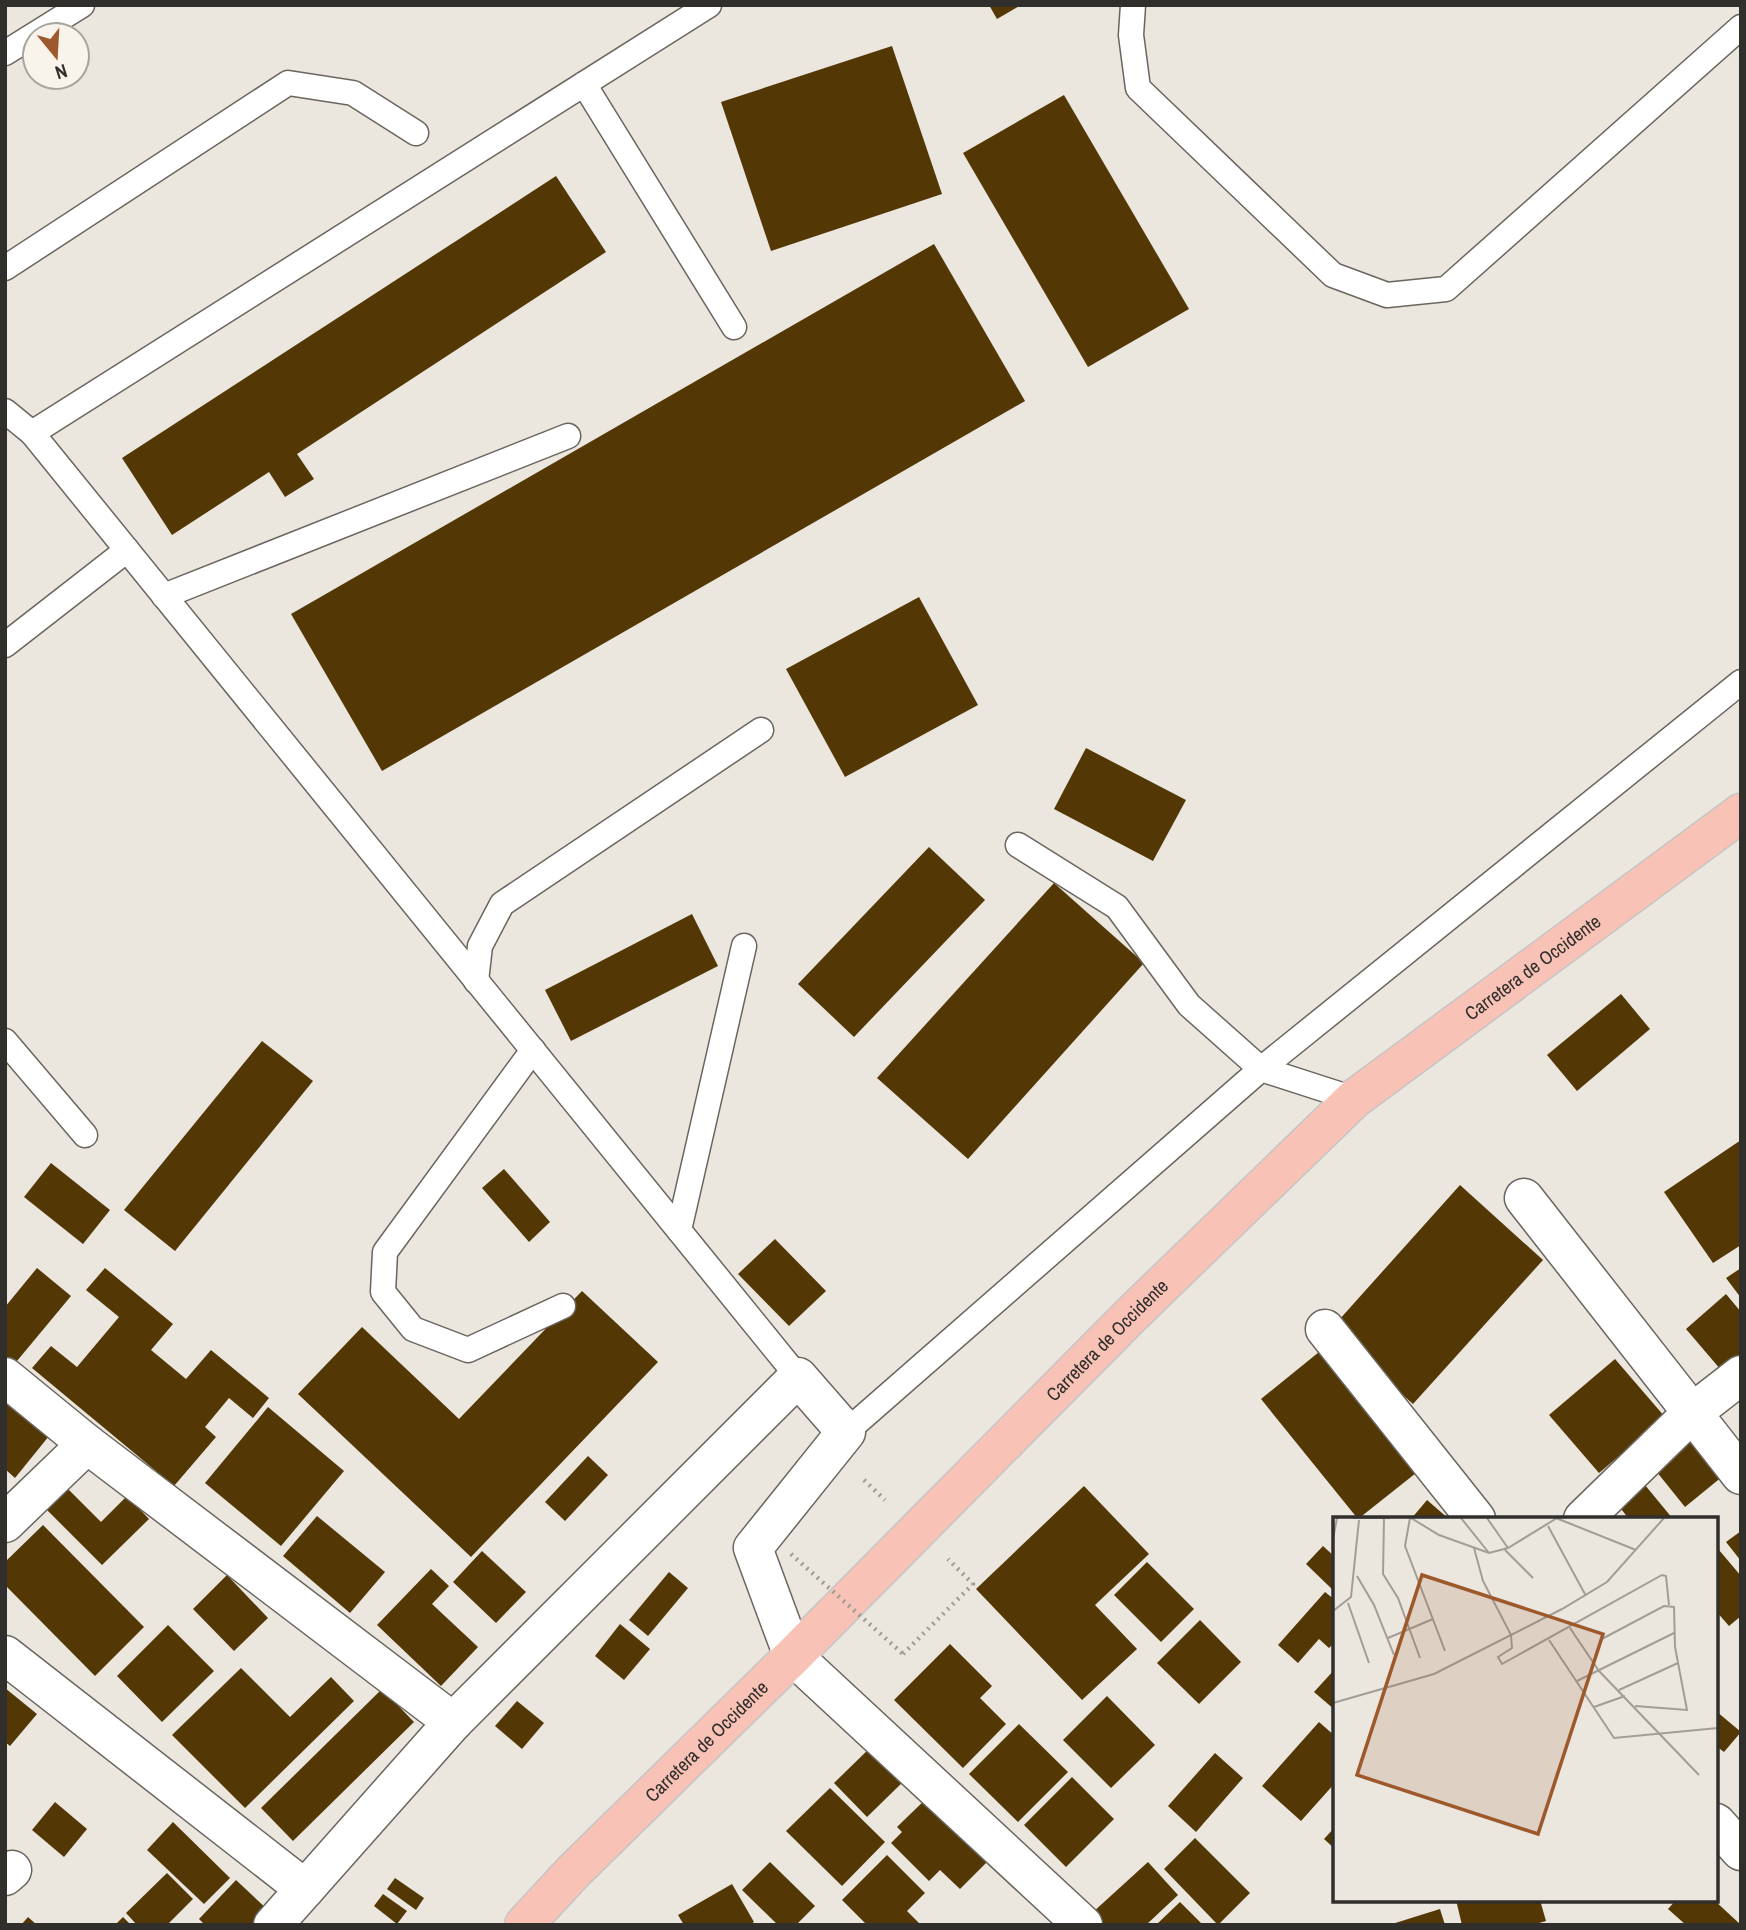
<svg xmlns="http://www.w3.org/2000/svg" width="1746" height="1930" font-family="'Archivo Narrow',sans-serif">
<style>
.building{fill:#533805}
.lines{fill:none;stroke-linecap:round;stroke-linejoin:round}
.lane-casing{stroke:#6a655e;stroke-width:27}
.street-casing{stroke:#6a655e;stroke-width:41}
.primary-casing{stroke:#c5c5c4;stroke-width:41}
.path{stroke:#9f9b95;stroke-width:4.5;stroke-dasharray:2 5;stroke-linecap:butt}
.lane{stroke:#fff;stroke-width:24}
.street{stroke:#fff;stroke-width:38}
.primary{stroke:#f8c3b6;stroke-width:38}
.path-bridge{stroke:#9f9b95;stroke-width:4.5;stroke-dasharray:2 5;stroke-linecap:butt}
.labels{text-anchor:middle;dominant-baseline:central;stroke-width:7;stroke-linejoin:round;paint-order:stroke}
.street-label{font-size:19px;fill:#312f2c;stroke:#f8f3eb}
.inset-road{fill:none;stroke:#a19d97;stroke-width:2}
.view{fill:#9d592c;fill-opacity:0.15;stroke:#9d592c;stroke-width:3.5}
.inset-edge{fill:none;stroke:#312f2c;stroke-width:3.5}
</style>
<rect width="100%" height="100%" fill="#ebe6de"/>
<!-- building -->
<g class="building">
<polygon points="989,5 1021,5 997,19"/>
<polygon points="892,46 942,194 771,251 721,102"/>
<polygon points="1064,95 1189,309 1088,367 963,153"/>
<polygon points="556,176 606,252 297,454 314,479 285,497 269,472 172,535 122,458"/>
<polygon points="934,244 1025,401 382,771 291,614"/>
<polygon points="919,597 978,705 845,777 786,669"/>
<polygon points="1086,748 1186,800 1153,861 1054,809"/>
<polygon points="929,847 985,900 854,1037 798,984"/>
<polygon points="1054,883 1144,963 968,1159 877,1078"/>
<polygon points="692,914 718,966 571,1041 545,990"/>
<polygon points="1621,994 1650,1029 1577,1091 1547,1055"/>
<polygon points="262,1041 313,1081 175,1251 124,1210"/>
<polygon points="1741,1140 1741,1245 1713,1263 1664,1192"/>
<polygon points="51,1163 110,1210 83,1244 24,1197"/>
<polygon points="504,1169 550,1222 529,1242 482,1188"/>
<polygon points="1460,1185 1543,1260 1413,1404 1330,1330"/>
<polygon points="775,1239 826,1291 789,1326 738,1274"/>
<polygon points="37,1268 71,1296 12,1367 5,1361 5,1307"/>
<polygon points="105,1268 173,1324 151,1350 186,1379 211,1350 269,1398 253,1418 229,1398 205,1427 216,1437 174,1486 32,1368 51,1346 77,1367 119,1317 86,1290"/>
<polygon points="1741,1268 1741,1298 1726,1278"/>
<polygon points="582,1291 658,1362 471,1557 298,1394 362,1327 459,1419"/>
<polygon points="1726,1294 1741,1312 1741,1354 1721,1370 1686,1329"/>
<polygon points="1319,1352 1416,1473 1358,1519 1261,1399"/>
<polygon points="1615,1359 1665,1417 1599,1473 1549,1415"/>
<polygon points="5,1401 49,1436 15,1478 5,1469"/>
<polygon points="268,1407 344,1471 281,1546 205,1483"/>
<polygon points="1690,1435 1723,1476 1685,1507 1652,1466"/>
<polygon points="588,1456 608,1475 565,1521 545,1502"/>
<polygon points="1640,1479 1673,1519 1629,1519 1614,1500"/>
<polygon points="1084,1486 1149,1554 1095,1605 1137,1649 1082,1700 976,1589"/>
<polygon points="68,1489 101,1522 127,1496 149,1519 102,1565 47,1510"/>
<polygon points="1427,1500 1449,1519 1411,1519"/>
<polygon points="317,1516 385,1572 350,1613 283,1556"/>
<polygon points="43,1525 144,1627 95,1676 5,1585 5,1562"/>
<polygon points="1741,1531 1741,1561 1726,1542"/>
<polygon points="1323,1546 1335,1557 1335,1592 1306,1564"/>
<polygon points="1719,1550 1741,1576 1741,1616 1729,1626 1716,1611 1716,1552"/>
<polygon points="482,1551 526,1592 496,1623 453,1582"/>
<polygon points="1147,1562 1194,1609 1161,1642 1114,1595"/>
<polygon points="431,1569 449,1586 432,1604 478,1647 441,1686 377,1625"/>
<polygon points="669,1572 688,1588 648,1636 629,1620"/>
<polygon points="227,1575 268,1618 234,1651 193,1609"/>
<polygon points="1325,1592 1335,1600 1335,1642 1329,1648 1319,1639 1298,1663 1278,1645"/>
<polygon points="1200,1620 1241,1662 1199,1704 1157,1663"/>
<polygon points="620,1624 650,1649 624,1680 595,1656"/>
<polygon points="168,1625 214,1671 162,1722 117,1676"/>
<polygon points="950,1644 992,1686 980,1698 1006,1724 963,1768 894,1700"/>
<polygon points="241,1668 290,1717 331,1677 354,1701 245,1808 172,1735"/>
<polygon points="1335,1669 1335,1710 1314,1692"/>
<polygon points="5,1688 37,1714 10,1746 5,1742"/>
<polygon points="382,1689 414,1722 293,1841 261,1808"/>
<polygon points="1107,1696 1155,1745 1111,1788 1063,1740"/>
<polygon points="517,1701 544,1723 522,1749 495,1726"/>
<polygon points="1716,1711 1741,1732 1724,1752 1716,1746"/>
<polygon points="1319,1722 1335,1736 1335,1783 1301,1821 1262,1786"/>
<polygon points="1019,1724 1068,1772 1018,1822 969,1774"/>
<polygon points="874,1744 907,1778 867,1817 834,1783"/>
<polygon points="1215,1753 1243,1778 1196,1832 1168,1806"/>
<polygon points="1072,1777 1114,1819 1066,1867 1024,1825"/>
<polygon points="830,1788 885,1842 842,1886 786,1831"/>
<polygon points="930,1795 992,1857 960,1889 940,1870 929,1881 891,1843 902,1832 897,1827"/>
<polygon points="55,1802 87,1829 64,1857 32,1830"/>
<polygon points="173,1822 230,1878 204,1904 147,1850"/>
<polygon points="1335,1827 1335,1849 1324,1839"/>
<polygon points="1195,1838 1250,1893 1218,1925 1164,1869"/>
<polygon points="887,1855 925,1893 907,1911 921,1925 867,1925 842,1900"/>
<polygon points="770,1862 815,1906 796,1925 778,1925 742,1890"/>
<polygon points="1148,1862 1178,1895 1146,1925 1103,1925 1092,1913"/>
<polygon points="167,1873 193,1899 167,1925 137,1925 126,1913"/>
<polygon points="395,1878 424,1898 416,1910 387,1889"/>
<polygon points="236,1880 269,1911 255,1925 205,1925 199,1919"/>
<polygon points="732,1884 754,1922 749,1925 684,1925 678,1915"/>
<polygon points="383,1894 407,1911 397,1924 374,1906"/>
<polygon points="1456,1900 1540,1900 1546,1921 1532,1925 1462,1925"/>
<polygon points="1676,1900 1714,1900 1741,1925 1686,1925 1668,1909"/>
<polygon points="1180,1902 1203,1925 1156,1925"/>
<polygon points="1440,1909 1445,1925 1392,1925 1392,1924"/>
<polygon points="28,1917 37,1925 21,1925"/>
<polygon points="123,1917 131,1925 115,1925"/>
</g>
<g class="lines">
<!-- lane casing -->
<g class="lane-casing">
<g id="lane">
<polyline points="1133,5 1131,35 1138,88 1333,275 1387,295 1446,289 1741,27"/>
<polyline points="5,53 82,5"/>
<polyline points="584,84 734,327"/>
<polyline points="5,268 288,83 353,93 416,133"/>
<polyline points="5,411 32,433 798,1377"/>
<polyline points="32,433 709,5"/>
<polyline points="164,596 568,436"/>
<polyline points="5,645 127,550"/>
<polyline points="1018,845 1117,907 1189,1005 1261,1069 1354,1099"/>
<polyline points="476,981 480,946 502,904 761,730"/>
<polyline points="5,1041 85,1135"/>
<polyline points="533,1050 385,1252 383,1292 413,1329 468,1350 563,1306"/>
<polyline points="679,1230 744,946"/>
<polyline points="846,1432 1261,1069 1741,682"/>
</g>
</g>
<!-- street casing -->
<g class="street-casing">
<g id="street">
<polyline points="1524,1198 1741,1475"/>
<polyline points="1325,1329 1476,1519"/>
<polyline points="5,1377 87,1444 453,1722"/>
<polyline points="1583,1519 1692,1413 1741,1375"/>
<polyline points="5,1523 87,1444"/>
<polyline points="5,1655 305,1889"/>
<polyline points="1716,1823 1741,1851"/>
<polyline points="5,1876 12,1870"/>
<polyline points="273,1925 453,1722 798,1377 846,1432 753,1548 793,1656 1083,1925"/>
</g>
</g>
<!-- primary casing -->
<g class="primary-casing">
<g id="primary">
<path id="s1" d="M524 1925 573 1872 793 1656 1130 1316 1354 1099 1741 813"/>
</g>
</g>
<!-- path -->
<g class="path">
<polyline points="864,1480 885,1500"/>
<polyline points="903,1654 973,1584 948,1559"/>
</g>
<!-- lane -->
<use href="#lane" class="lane"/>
<!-- street -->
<use href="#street" class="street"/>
<!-- primary -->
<use href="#primary" class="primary"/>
<!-- path-bridge -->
<polyline class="path-bridge" points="791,1554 903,1654"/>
</g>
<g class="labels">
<!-- street labels -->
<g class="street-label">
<text stroke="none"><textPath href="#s1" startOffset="1393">Carretera de Occidente</textPath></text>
<text stroke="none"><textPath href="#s1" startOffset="826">Carretera de Occidente</textPath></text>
<text stroke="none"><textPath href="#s1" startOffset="259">Carretera de Occidente</textPath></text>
</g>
</g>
<!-- overview -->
<g transform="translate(1333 1517)">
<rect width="385" height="385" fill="#ebe6de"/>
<path class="inset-road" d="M20 1H57M77 1 72 29 112 134M78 1 106 18 156 36 175 31 224 1M128 1 156 36M154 1 175 31M223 1 303 33M51 2 50 57 65 81 87 141M215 9 253 79M0 22 4 1M141 31 150 64 178 118 179 131 165 140 169 147 329 58 333 59 336 88M172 33 200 61M24 59 41 88 61 138M15 86 36 146M0 94 18 80 26 3M237 111 266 154 366 258M55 121 100 102M216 123 281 221 385 211M267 123 331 89 341 90 342 130 354 193 302 189M244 164 341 116M286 173 345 146M0 186 101 157 229 92 274 65 331 1M261 190 292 179"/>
<path class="view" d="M89 58 270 117 205 317 24 258Z"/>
<rect width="385" height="385" class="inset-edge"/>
</g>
<!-- border -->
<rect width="1746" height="1930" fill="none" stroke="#312f2c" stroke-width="14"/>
<!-- north arrow -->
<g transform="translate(56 56) rotate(162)"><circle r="33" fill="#f8f3eb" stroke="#a8a59f" stroke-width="2"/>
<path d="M0-5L12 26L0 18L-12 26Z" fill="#9d592c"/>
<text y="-10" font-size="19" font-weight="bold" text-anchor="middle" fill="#312f2c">N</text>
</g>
</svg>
